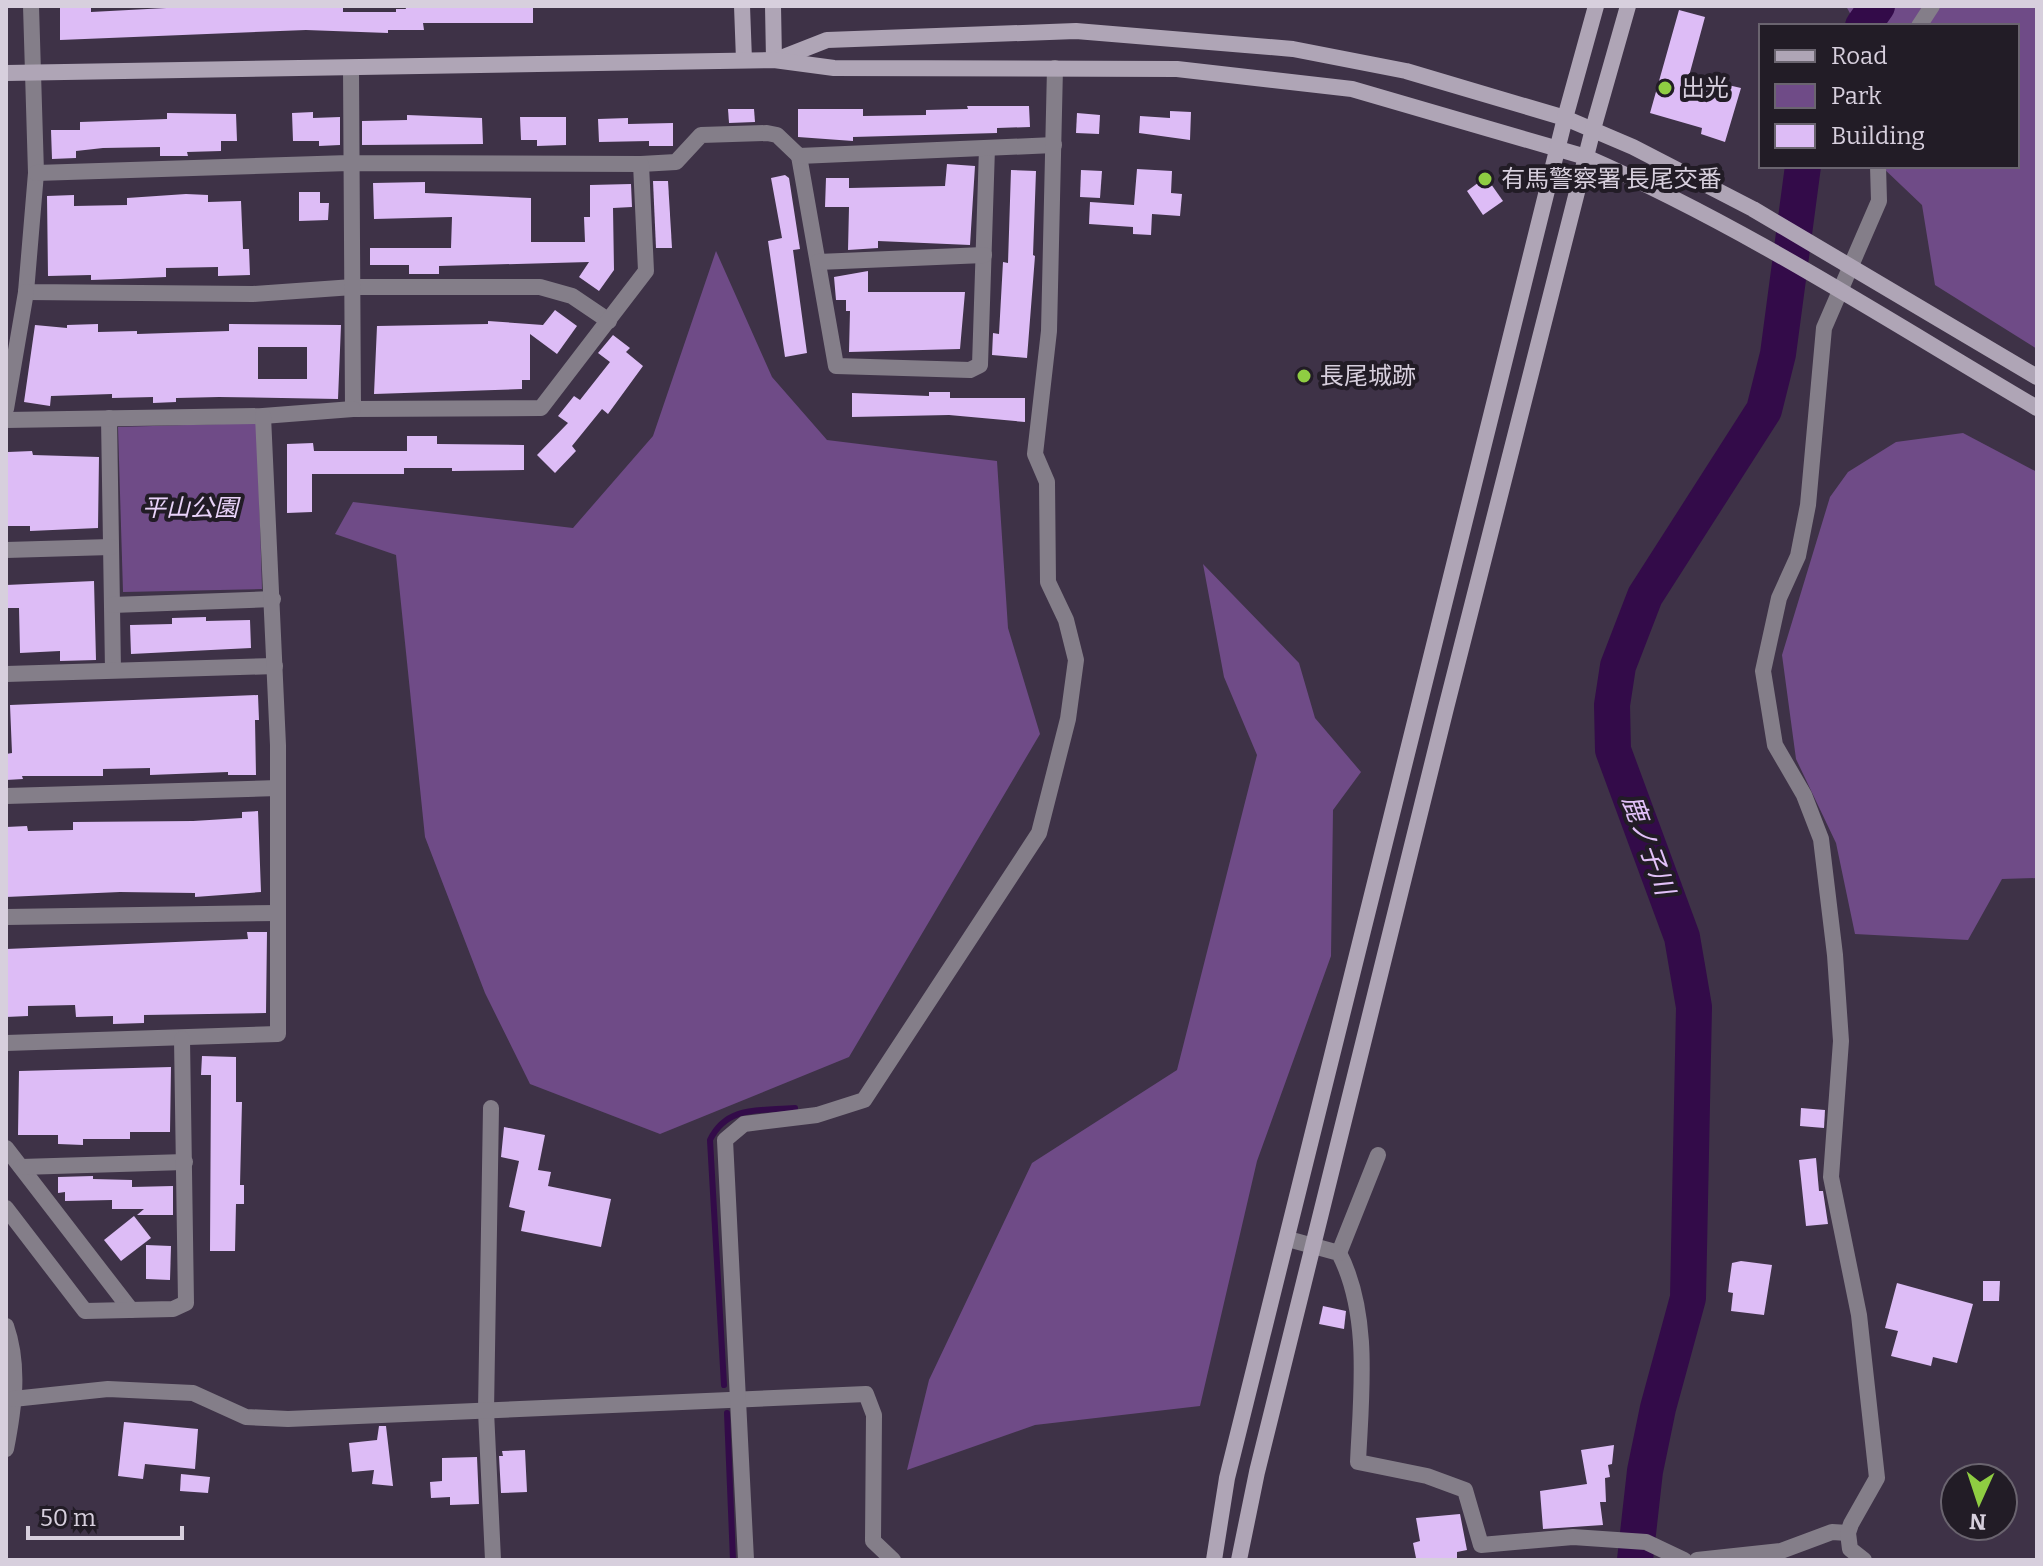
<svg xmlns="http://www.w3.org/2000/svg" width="2043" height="1566" font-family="Bitter,'Noto Sans JP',serif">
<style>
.green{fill:#6f4b87}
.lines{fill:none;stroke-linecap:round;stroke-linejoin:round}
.stream{stroke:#330b49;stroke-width:6}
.river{stroke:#330b49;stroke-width:36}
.building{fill:#ddbcf6;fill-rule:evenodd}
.street{stroke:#847e89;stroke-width:16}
.secondary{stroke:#afa5b6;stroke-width:16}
.poi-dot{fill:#8fcd42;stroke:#221c26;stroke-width:3}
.labels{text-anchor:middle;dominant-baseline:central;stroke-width:8;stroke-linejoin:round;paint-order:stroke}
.poi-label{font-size:24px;fill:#d7cfdd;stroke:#221c26;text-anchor:start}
.park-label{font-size:24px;font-style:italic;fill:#e9d3f9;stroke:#221c26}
.water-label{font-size:26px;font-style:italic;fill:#e2c1f9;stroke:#221c26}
</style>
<rect width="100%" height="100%" fill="#3e3247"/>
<!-- green -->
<g class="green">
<polygon points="1846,6 2037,6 2037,349 1935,285 1922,205 1881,166 2017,166 2017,26 1857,26"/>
<polygon points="716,251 772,377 827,440 997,461 1008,628 1040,734 849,1057 660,1134 530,1084 485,993 425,837 396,555 335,534 353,502 573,528 653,436"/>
<polygon points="257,423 262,589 123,592 118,427"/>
<polygon points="1963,433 2037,472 2037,878 2002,879 1968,940 1855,934 1836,843 1796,759 1782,655 1830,497 1848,472 1896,442"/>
<polygon points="1203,564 1299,663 1315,718 1361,772 1333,810 1331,956 1257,1161 1200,1406 1035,1425 907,1470 929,1380 1032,1163 1177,1070 1257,755 1224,677"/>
</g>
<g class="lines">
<!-- stream -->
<g class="stream">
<path d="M724 1385 710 1140C727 1105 760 1111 795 1108"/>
<polyline points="727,1413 733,1560"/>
</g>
<!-- river -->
<g class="river">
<polyline points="1863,26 1877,6"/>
<polyline points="1635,1560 1645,1471 1658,1408 1688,1298 1694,1007 1682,937 1613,750 1612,705 1618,666 1645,596 1764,410 1778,354 1803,166"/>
</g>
</g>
<!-- building -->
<g class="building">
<polygon points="60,6 91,6 91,12 204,6 343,6 343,12 396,12 396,9 406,9 405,6 533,6 533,23 423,23 424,30 388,30 388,33 306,30 60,40"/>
<polygon points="1679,10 1705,17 1689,76 1741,88 1725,142 1701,134 1702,128 1650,113"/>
<polygon points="967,106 1029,106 1030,127 997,128 997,133 853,137 853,141 798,137 798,109 863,109 863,116 926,115 926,110 968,109"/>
<polygon points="728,109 754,109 755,122 729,123"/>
<polygon points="1170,111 1191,112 1190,140 1139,133 1140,116 1170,118"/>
<polygon points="313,112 313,118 340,117 340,145 319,146 319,141 293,141 292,113"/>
<polygon points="167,113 236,114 237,141 221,141 221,151 187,152 188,156 160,156 160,147 103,148 76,151 76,158 52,159 51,130 80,130 80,122 167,119"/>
<polygon points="1077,113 1100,115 1099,134 1076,133"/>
<polygon points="407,115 482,118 483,144 362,145 362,121 407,120"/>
<polygon points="520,117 566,117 566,145 537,146 537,140 521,140"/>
<polygon points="628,118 628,124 673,123 673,146 649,146 649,141 599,142 598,119"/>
<polygon points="947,164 975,166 970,245 878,241 878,248 848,250 849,207 825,207 826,178 849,178 849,188 945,186"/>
<polygon points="1137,169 1172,171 1171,193 1182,194 1180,216 1152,214 1151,235 1133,234 1133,227 1089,224 1090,202 1134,205"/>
<polygon points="1011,170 1036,171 1033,255 1035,256 1027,358 992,355 993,333 999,334 1003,262 1008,263"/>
<polygon points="1081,170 1102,171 1100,198 1080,197"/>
<polygon points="785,175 789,178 800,249 793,250 807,353 785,357 768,241 782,238 771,178"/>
<polygon points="1486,177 1503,201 1483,215 1467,191"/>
<polygon points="653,181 668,181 672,248 656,248"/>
<polygon points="425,182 425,193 531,198 531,242 585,242 584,217 590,217 590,185 631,184 632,207 613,208 614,270 599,291 579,277 589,262 439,266 439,274 409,274 409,265 370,265 370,248 451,248 452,217 374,219 373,183"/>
<polygon points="299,192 320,192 320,203 329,203 328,220 299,221"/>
<polygon points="186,194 208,195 208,202 241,201 243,249 249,249 250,275 218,276 218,267 166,268 166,277 120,279 91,280 91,275 48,276 47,196 74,195 74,206 127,205 127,198"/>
<polygon points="868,271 868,292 965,292 960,349 849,352 850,311 846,311 846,300 836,300 834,277"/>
<polygon points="555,310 577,326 557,354 530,334 530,380 522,380 522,389 374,394 377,326 488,324 488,321 543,325"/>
<path d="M98 324V332L137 331V334L229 331V324L341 325 338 399 219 397 176 398V402L153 403V397L112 398V394L51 396 50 406 24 402 35 325 67 328V325ZM258 347H307V379H258Z"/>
<polygon points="613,335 630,348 626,352 643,366 608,414 602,409 572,446 576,451 555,473 537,455 568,423 558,416 574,396 580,400 610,362 598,353"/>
<polygon points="929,392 950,392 950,398 1025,398 1025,422 949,415 852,417 852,393 929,396"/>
<polygon points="407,436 437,436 437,444 524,445 524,470 452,471 452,468 404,468 404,474 312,474 312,512 287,513 287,444 313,443 314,451 407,451"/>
<polygon points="32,451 33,455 99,457 98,528 30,531 30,526 6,526 8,452"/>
<polygon points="94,581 96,660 60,661 60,651 20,653 19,608 6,608 6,585"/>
<polygon points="206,617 206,621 250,620 251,648 131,654 130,625 172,624 172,618"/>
<polygon points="258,695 259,720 255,720 256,775 228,775 228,772 150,775 150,768 103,769 103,776 22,776 23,779 6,780 6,754 12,753 10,705"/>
<polygon points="258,811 261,892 195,897 195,893 120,892 6,897 6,827 27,826 28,831 73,830 73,822 193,821 242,818 242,812"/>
<polygon points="247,932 267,932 266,1013 144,1015 144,1023 113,1024 113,1016 76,1017 75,1005 28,1006 28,1016 6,1017 6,949 248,939"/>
<polygon points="202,1056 236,1057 236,1102 242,1102 240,1185 244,1185 244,1204 236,1204 235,1251 210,1251 211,1075 201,1075"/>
<polygon points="171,1067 170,1132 130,1132 130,1139 83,1139 83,1145 58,1144 58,1135 18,1135 19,1071"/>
<polygon points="1801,1108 1825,1110 1824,1128 1800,1126"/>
<polygon points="504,1127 545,1135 538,1170 551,1172 548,1186 611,1199 601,1247 521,1231 525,1211 509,1207 519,1161 501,1157"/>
<polygon points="1816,1158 1819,1191 1823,1191 1828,1224 1806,1226 1799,1160"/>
<polygon points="93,1176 93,1179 132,1180 132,1187 173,1186 173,1215 137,1215 144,1209 112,1209 112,1200 65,1201 65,1192 58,1193 58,1177"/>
<polygon points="134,1216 151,1238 121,1261 104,1240"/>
<polygon points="146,1245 171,1246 170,1280 146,1279"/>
<polygon points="1741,1261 1772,1265 1764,1315 1731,1311 1733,1293 1728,1292 1732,1263"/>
<polygon points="1983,1281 2000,1281 1999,1301 1983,1301"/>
<polygon points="1897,1283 1973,1304 1957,1363 1933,1357 1931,1366 1891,1356 1898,1331 1885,1328"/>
<polygon points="1323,1306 1346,1311 1344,1329 1319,1324"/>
<polygon points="124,1422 198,1429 195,1469 145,1464 143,1479 118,1476"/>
<polygon points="379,1426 386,1426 393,1486 372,1484 374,1470 352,1472 349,1443 377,1440"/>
<polygon points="1614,1445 1612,1464 1608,1465 1610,1477 1605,1478 1606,1502 1600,1502 1603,1525 1543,1529 1540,1491 1587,1484 1581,1450"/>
<polygon points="525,1450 527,1492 501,1493 499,1456 503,1456 502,1451"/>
<polygon points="477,1457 479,1504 450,1505 450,1497 431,1498 430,1482 442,1481 442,1458"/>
<polygon points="181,1474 210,1477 208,1493 180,1491"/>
<polygon points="1460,1514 1467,1550 1457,1552 1457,1560 1416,1558 1413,1543 1420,1541 1416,1518"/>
</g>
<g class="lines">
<!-- street -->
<g class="street">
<polyline points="31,6 36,173 26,292 253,294 353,287 540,287 572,296 609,321"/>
<polyline points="1919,26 1932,6"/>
<polyline points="799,156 836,366 970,370 980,365 987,148"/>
<polyline points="641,164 676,162 701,135 767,133 777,135 799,156 1054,145"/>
<polyline points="36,173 349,163 641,164 646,271 541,408 353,409 351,68"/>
<polyline points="818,262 984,255"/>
<polyline points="6,409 26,292"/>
<polyline points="109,418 113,670"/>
<polyline points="6,420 263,416 353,409"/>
<polyline points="6,550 111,547"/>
<polyline points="112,605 273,599"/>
<polyline points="6,674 275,666"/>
<polyline points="6,796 278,788"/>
<polyline points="6,917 278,913"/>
<polyline points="6,1043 278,1034 278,745 263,416"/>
<polyline points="491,1108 486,1411 493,1560"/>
<polyline points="6,1148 131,1310"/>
<polyline points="21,1167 185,1162"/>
<polyline points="6,1208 85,1311 173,1309 186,1303 182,1039"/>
<path d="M1288 1239 1339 1253C1371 1315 1361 1395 1358 1462L1427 1476 1465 1490 1481 1545 1573 1537 1646 1542 1684 1560"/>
<polyline points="1339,1253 1378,1155"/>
<path d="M6 1326C20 1366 14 1408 6 1449"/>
<polyline points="13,1399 108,1389 193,1393 246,1417 288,1419 866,1394 874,1415 873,1541 893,1560"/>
<polyline points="746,1560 725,1140 744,1124 817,1115 864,1100 1039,833 1068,719 1076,660 1066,620 1048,582 1047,482 1035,454 1049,331 1055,68"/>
<polyline points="1697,1560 1781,1551 1832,1532 1848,1533"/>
<polyline points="1864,1560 1850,1549 1848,1533 1851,1524 1877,1478 1859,1315 1831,1177 1841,1041 1835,955 1821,839 1804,795 1775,745 1763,671 1779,598 1798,556 1808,505 1824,328 1879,201 1878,166"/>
</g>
<!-- secondary -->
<g class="secondary">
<polyline points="742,6 744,60"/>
<polyline points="773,6 774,60"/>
<polyline points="776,60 827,40 1076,31 1293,49 1406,71 1565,118 1633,147 1753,209 2037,377"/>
<path d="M6 73 774 60 834 68 1177 69 1352 89 1586 157C1744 226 1889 321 2037 408"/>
<polyline points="1214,1560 1227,1478 1565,118 1596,6"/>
<polyline points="1239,1560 1257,1472 1446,708 1593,129 1628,6"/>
</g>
</g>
<!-- markers -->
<g class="poi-dot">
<circle cx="1665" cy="88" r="8"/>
<circle cx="1485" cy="179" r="8"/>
<circle cx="1304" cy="376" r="8"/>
</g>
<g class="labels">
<!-- poi labels -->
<g class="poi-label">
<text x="1681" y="88">出光</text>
<text x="1501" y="179">有馬警察署 長尾交番</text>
<text x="1320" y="376">長尾城跡</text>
</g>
<!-- park labels -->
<g class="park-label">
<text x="190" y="508">平山公園</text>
</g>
<!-- water labels -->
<g class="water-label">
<text transform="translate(1648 845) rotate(70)">鹿ノ子川</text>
</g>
</g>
<!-- border -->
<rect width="2043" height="1566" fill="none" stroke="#d7cfdd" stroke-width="16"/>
<!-- legend -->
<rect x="1759" y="24" width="260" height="144" fill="#221c26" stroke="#6a646f" stroke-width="2"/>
<rect x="1775" y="50" width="40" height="12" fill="#afa5b6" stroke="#6a646f" stroke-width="2"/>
<text x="1831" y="64" font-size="24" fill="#d7cfdd">Road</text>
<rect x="1775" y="84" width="40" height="24" fill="#6f4b87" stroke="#6a646f" stroke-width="2"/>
<text x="1831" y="104" font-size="24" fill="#d7cfdd">Park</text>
<rect x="1775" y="124" width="40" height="24" fill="#ddbcf6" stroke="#6a646f" stroke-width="2"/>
<text x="1831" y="144" font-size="24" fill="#d7cfdd">Building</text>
<!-- north arrow -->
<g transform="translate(1979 1502) rotate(183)"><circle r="38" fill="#221c26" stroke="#6a646f" stroke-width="2"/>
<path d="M0-6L14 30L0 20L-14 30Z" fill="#8fcd42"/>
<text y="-12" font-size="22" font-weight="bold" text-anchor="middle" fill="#d7cfdd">N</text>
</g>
<!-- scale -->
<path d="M28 1526v12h154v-12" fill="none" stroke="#d7cfdd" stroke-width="4"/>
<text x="40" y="1526" font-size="24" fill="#d7cfdd" stroke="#221c26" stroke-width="6" paint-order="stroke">50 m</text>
</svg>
